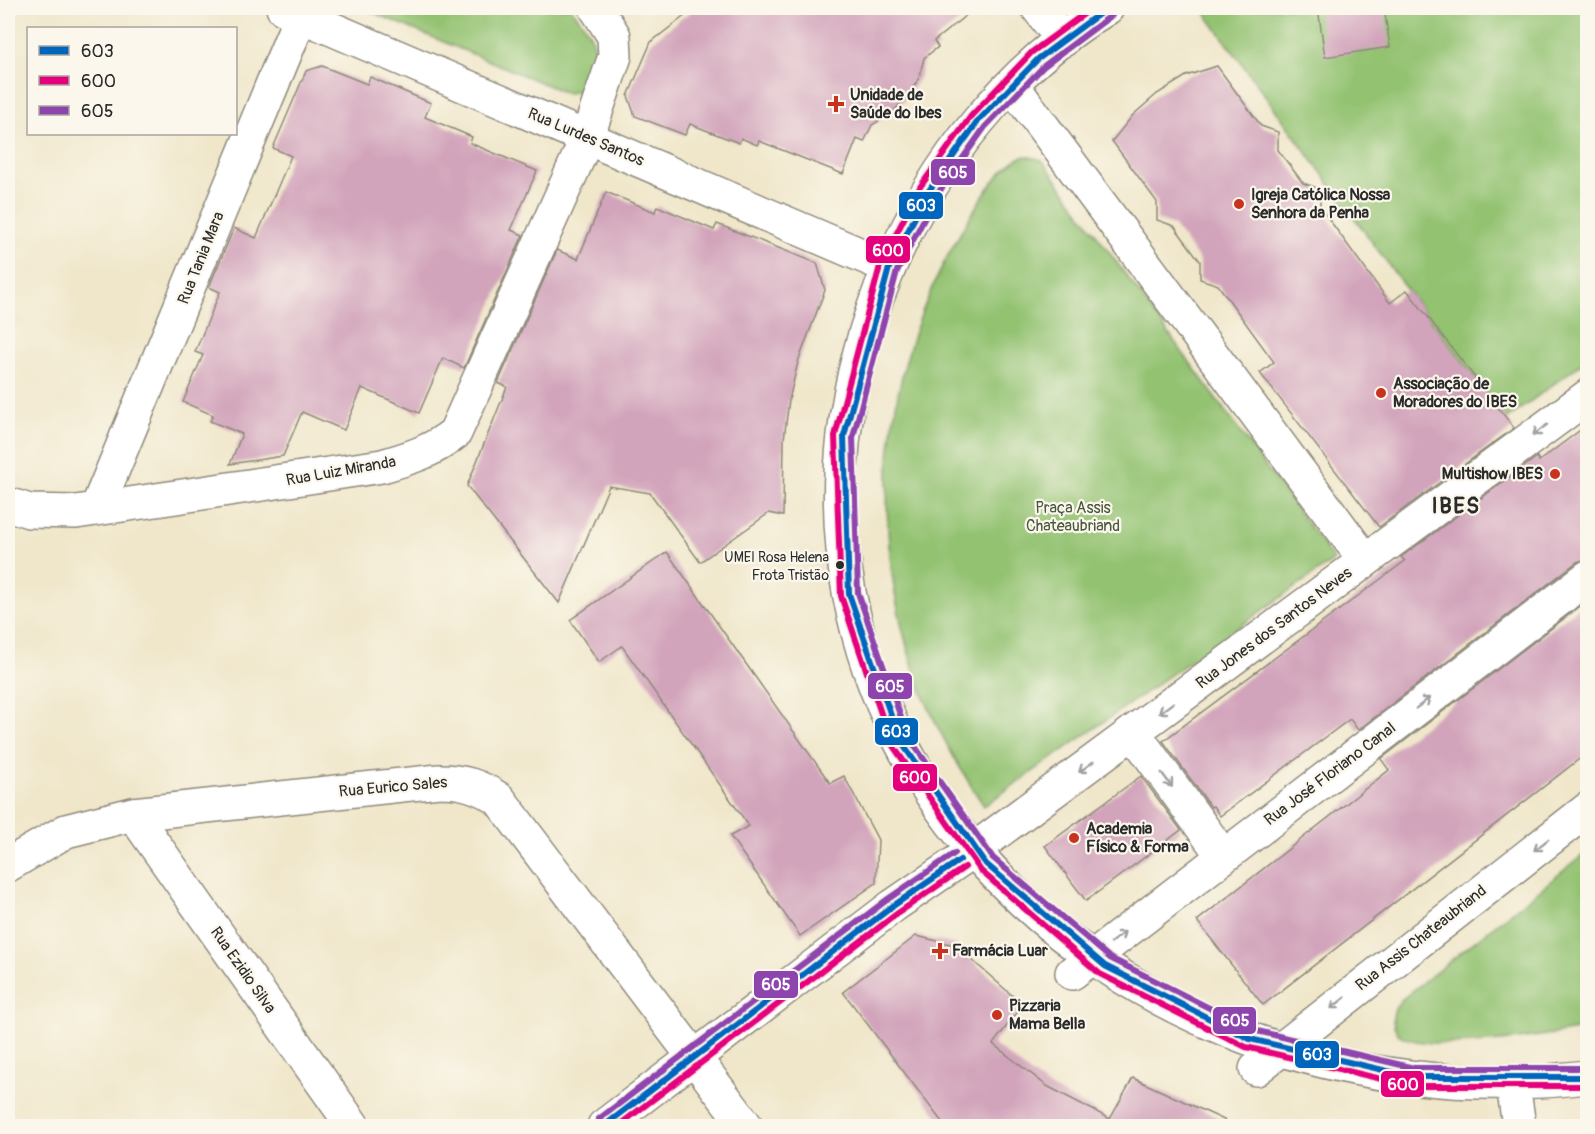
<svg xmlns="http://www.w3.org/2000/svg" width="1595" height="1134" font-family="Pangolin,sans-serif">
<style>
.green{fill:#93c271;stroke:#5f764e;stroke-width:1.5}
.building{fill:#d2a4bb}
.lines{fill:none;stroke-linecap:round;stroke-linejoin:round}
.minor-casing{stroke:#8e897b;stroke-width:36}
.minor{stroke:#fff;stroke-width:33}
.bus-1-casing{stroke:#fbf7ec;stroke-width:10}
.bus-2-casing{stroke:#fbf7ec;stroke-width:10}
.bus-3-casing{stroke:#fbf7ec;stroke-width:10}
.bus-1{stroke:#0065bd;stroke-width:6}
.bus-2{stroke:#e5007d;stroke-width:6}
.bus-3{stroke:#8e44ad;stroke-width:6}
.oneway{stroke:#a0a0a0}
.poi-dot{fill:#c8321e;stroke:#fbf7ec;stroke-width:2}
.bus-dot{fill:#2b2b2b;stroke:#fbf7ec;stroke-width:2}
.labels{text-anchor:middle;dominant-baseline:central;stroke-width:4.5;stroke-linejoin:round;paint-order:stroke}
.bus-label{font-size:14px;fill:#2b2b2b;stroke:#fbf7ec;text-anchor:end}
.poi-label{font-size:16px;font-weight:bold;fill:#2b2b2b;stroke:#fbf7ec;text-anchor:start}
.street-label{font-size:16px;fill:#2b2b2b;stroke:#fbf7ec}
.park-label{font-size:16px;fill:#4a5840;stroke:#fbf7ec}
.district-label{font-size:22px;font-weight:bold;letter-spacing:1.5px;fill:#2b2b2b;stroke:#fbf7ec}
.line-badge{stroke:#fbf7ec;stroke-width:2}
.badge-label{font-size:16px;text-anchor:middle;font-weight:bold;fill:#fff}
</style>
<rect width="100%" height="100%" fill="#fbf7ec"/>
<filter id="ink" filterUnits="userSpaceOnUse"><feTurbulence type="fractalNoise" baseFrequency=".0167" numOctaves="2"/><feDisplacementMap in="SourceGraphic" scale="12" xChannelSelector="R" yChannelSelector="G"/><feConvolveMatrix kernelMatrix="1 2 1 2 8 2 1 2 1" color-interpolation-filters="sRGB"/></filter>
<filter id="wash" filterUnits="userSpaceOnUse"><feTurbulence type="fractalNoise" baseFrequency=".008" numOctaves="4" result="noise"/><feDisplacementMap in="SourceGraphic" scale="24" xChannelSelector="R" yChannelSelector="G"/><feGaussianBlur stdDeviation="1.35" result="paint"/><feColorMatrix in="noise" values="0 0 0 0 0 0 0 0 0 0 0 0 0 0 0 0 0 1.4 0 .05"/><feComposite in="paint" operator="in"/></filter>
<g filter="url(#wash)">
<rect width="100%" height="100%" fill="#f0e7cb"/>
<!-- green -->
<g class="green">
<path d="M362 8H571C579 19 590 30 594 44 601 65 590 93 566 93Z"/>
<polygon points="1205,8 1587,8 1587,359 1507,419 1407,290 1202,9"/>
<path d="M1025 156 1042 160 1334 560 984 806C957 765 931 721 915 673 867 527 881 367 960 234 973 212 1000 162 1025 156Z"/>
<path d="M1587 852V1028C1550 1035 1428 1056 1398 1034 1390 1021 1392 1011 1401 1000Z"/>
</g>
<g id="blocks">
<!-- building -->
<g class="building">
<polygon points="695,8 975,8 934,41 938,47 924,58 919,78 908,96 892,113 872,125 864,142 857,139 843,174 759,141 757,145 741,138 739,143 690,124 685,135 635,116 628,96 651,42"/>
<polygon points="1318,8 1384,8 1390,47 1325,57"/>
<polygon points="322,66 367,84 370,77 431,103 425,117 472,137 470,143 537,171 511,230 523,235 464,368 443,358 419,413 362,388 344,430 302,412 283,456 230,464 242,434 210,421 213,415 183,402 203,355 195,352 220,292 209,287 234,228 256,238 291,156 273,148 306,71"/>
<polygon points="1217,66 1261,126 1278,132 1278,150 1303,183 1320,189 1320,207 1390,303 1407,290 1514,428 1379,527 1260,373 1274,362 1218,285 1200,279 1200,261 1174,226 1157,220 1157,202 1112,141 1133,115 1157,94 1186,76"/>
<polygon points="606,192 655,212 657,206 714,230 717,224 817,263 825,290 798,362 789,400 784,439 783,516 769,513 700,562 650,493 609,486 559,603 467,486 507,387 498,383 557,250 578,259"/>
<polygon points="1587,425 1587,559 1577,562 1358,730 1350,719 1220,816 1213,806 1211,807 1163,741 1405,561 1401,557 1537,457 1539,461"/>
<polygon points="667,552 830,783 844,776 878,840 876,883 800,936 730,836 749,826 622,646 599,662 570,620"/>
<polygon points="1587,601 1587,753 1263,1005 1197,921 1389,770 1381,759"/>
<polygon points="1141,776 1181,830 1086,901 1045,846"/>
<polygon points="916,936 955,945 1023,1005 993,1044 1047,1086 1110,1119 1133,1078 1237,1126 945,1126 843,992"/>
</g>
</g>
</g>
<g filter="url(#ink)">
<use href="#blocks" fill-opacity="0" stroke="#8e897b" stroke-width="1.5"/>
<g class="lines">
<!-- minor casing -->
<g class="minor-casing">
<g id="minor">
<polyline points="283,8 889,267"/>
<polyline points="1038,8 1063,40"/>
<path d="M1107 8C1010 67 933 164 889 268 696 723 1109 1134 1588 1077"/>
<polyline points="1012,85 1365,560"/>
<path d="M8 504 29 511 76 512 382 466C410 458 433 451 455 433L587 138 615 56 614 36 596 8"/>
<polyline points="97,508 304,8"/>
<polyline points="1133,732 1223,856"/>
<polyline points="133,814 353,1126"/>
<path d="M8 865 66 831 133 814 439 781C464 781 479 786 499 799L746 1126"/>
<polyline points="1072,973 1588,577"/>
<polyline points="1256,1069 1588,809"/>
<polyline points="1514,1091 1519,1126"/>
<polyline points="604,1126 893,906 960,860 1588,396"/>
</g>
</g>
<!-- minor -->
<use href="#minor" class="minor"/>
<!-- bus-1 casing -->
<g class="bus-1-casing">
<g id="bus-1">
<polyline points="1107,8 1038,59 978,121 928,192 889,268 844,436 849,594 899,739 986,864 1105,966 1250,1039 1413,1077 1588,1077"/>
<polyline points="604,1126 893,906 960,860"/>
</g>
</g>
<!-- bus-2 casing -->
<g class="bus-2-casing">
<g id="bus-2">
<polyline points="1092,8 1032,52 971,116 920,187 880,266 835,436 841,596 891,743 981,871 1100,974 1246,1047 1411,1086 1588,1086"/>
<polyline points="618,1126 898,913 965,867"/>
</g>
</g>
<!-- bus-3 casing -->
<g class="bus-3-casing">
<g id="bus-3">
<polyline points="1112,15 1044,66 985,127 936,196 897,271 853,437 858,593 907,735 993,858 1110,958 1253,1030 1414,1068 1588,1068"/>
<polyline points="599,1119 888,899 955,853"/>
</g>
</g>
<!-- bus-1 -->
<use href="#bus-1" class="bus-1"/>
<!-- bus-2 -->
<use href="#bus-2" class="bus-2"/>
<!-- bus-3 -->
<use href="#bus-3" class="bus-3"/>
</g>
<!-- one-way arrows -->
<defs><path id="oneway-shaft" d="M-6 0H5M1.5-3L5.5 0L1.5 3" fill="none" stroke-width="1.6" stroke-linecap="round" stroke-linejoin="round" transform="scale(1.5)"/></defs>
<g class="oneway">
<use href="#oneway-shaft" transform="translate(1540 430) rotate(143)"/>
<use href="#oneway-shaft" transform="translate(1423 703) rotate(-37)"/>
<use href="#oneway-shaft" transform="translate(1166 708) rotate(143)"/>
<use href="#oneway-shaft" transform="translate(1086 767) rotate(144)"/>
<use href="#oneway-shaft" transform="translate(1167 780) rotate(54)"/>
<use href="#oneway-shaft" transform="translate(1541 845) rotate(142)"/>
<use href="#oneway-shaft" transform="translate(1118 937) rotate(-38)"/>
<use href="#oneway-shaft" transform="translate(1338 1003) rotate(142)"/>
</g>
</g>
<!-- markers -->
<g class="poi-dot">
<path d="M833 95h6v6h6v6h-6v6h-6v-6h-6v-6h6z"/>
<circle cx="1239" cy="204" r="6"/>
<circle cx="1381" cy="393" r="6"/>
<circle cx="1555" cy="474" r="6"/>
<circle cx="1074" cy="838" r="6"/>
<path d="M937 942h6v6h6v6h-6v6h-6v-6h-6v-6h6z"/>
<circle cx="997" cy="1015" r="6"/>
</g>
<circle class="bus-dot" cx="840" cy="565" r="5"/>
<g class="labels">
<!-- bus labels -->
<g class="bus-label">
<text x="829" y="557">UMEI Rosa Helena<tspan x="829" dy="18">Frota Tristão</tspan></text>
</g>
<!-- poi labels -->
<g class="poi-label">
<text x="850" y="95">Unidade de<tspan x="850" dy="18">Saúde do Ibes</tspan></text>
<text x="1251" y="195">Igreja Católica Nossa<tspan x="1251" dy="18">Senhora da Penha</tspan></text>
<text x="1393" y="384">Associação de<tspan x="1393" dy="18">Moradores do IBES</tspan></text>
<text x="1543" y="474" text-anchor="end">Multishow IBES</text>
<text x="1086" y="829">Academia<tspan x="1086" dy="18">Físico &amp; Forma</tspan></text>
<text x="952" y="951">Farmácia Luar</text>
<text x="1009" y="1006">Pizzaria<tspan x="1009" dy="18">Mama Bella</tspan></text>
</g>
<!-- street labels -->
<g class="street-label">
<text transform="translate(586 137) rotate(23)">Rua Lurdes Santos</text>
<text transform="translate(201 258) rotate(-68)">Rua Tania Mara</text>
<text transform="translate(341 471) rotate(-10)">Rua Luiz Miranda</text>
<text transform="translate(1274 628) rotate(-37)">Rua Jones dos Santos Neves</text>
<text transform="translate(1330 774) rotate(-37)">Rua José Floriano Canal</text>
<text transform="translate(393 787) rotate(-5)">Rua Eurico Sales</text>
<text transform="translate(1421 938) rotate(-38)">Rua Assis Chateaubriand</text>
<text transform="translate(243 970) rotate(55)">Rua Ezidio Silva</text>
</g>
<!-- park labels -->
<g class="park-label">
<text x="1073" y="508">Praça Assis<tspan x="1073" dy="18">Chateaubriand</tspan></text>
</g>
<!-- district labels -->
<g class="district-label">
<text x="1456" y="506">IBES</text>
</g>
</g>
<g class="line-badge">
<rect x="930" y="158" width="46" height="28" rx="6" fill="#8e44ad"/>
<rect x="898" y="191" width="46" height="29" rx="6" fill="#0065bd"/>
<rect x="865" y="235" width="46" height="29" rx="6" fill="#e5007d"/>
<rect x="867" y="672" width="46" height="28" rx="6" fill="#8e44ad"/>
<rect x="874" y="717" width="45" height="29" rx="6" fill="#0065bd"/>
<rect x="892" y="763" width="46" height="29" rx="6" fill="#e5007d"/>
<rect x="753" y="970" width="46" height="29" rx="6" fill="#8e44ad"/>
<rect x="1212" y="1006" width="45" height="29" rx="6" fill="#8e44ad"/>
<rect x="1294" y="1040" width="46" height="29" rx="6" fill="#0065bd"/>
<rect x="1380" y="1070" width="45" height="28" rx="6" fill="#e5007d"/>
</g>
<g class="badge-label">
<text x="953" y="178">605</text>
<text x="921" y="211">603</text>
<text x="888" y="256">600</text>
<text x="890" y="692">605</text>
<text x="896" y="737">603</text>
<text x="915" y="783">600</text>
<text x="776" y="990">605</text>
<text x="1235" y="1026">605</text>
<text x="1317" y="1060">603</text>
<text x="1403" y="1090">600</text>
</g>
<!-- margin -->
<rect width="1595" height="1134" fill="none" stroke="#fbf7ec" stroke-width="30"/>
<!-- legend -->
<rect x="27" y="27" width="210" height="108" fill="#fbf7ec" stroke="#a8a59f" stroke-width="1.5"/>
<rect x="39" y="46" width="30" height="9" fill="#0065bd" stroke="#a8a59f" stroke-width="1.5"/>
<text x="81" y="57" font-size="18" fill="#2b2b2b">603</text>
<rect x="39" y="76" width="30" height="9" fill="#e5007d" stroke="#a8a59f" stroke-width="1.5"/>
<text x="81" y="87" font-size="18" fill="#2b2b2b">600</text>
<rect x="39" y="106" width="30" height="9" fill="#8e44ad" stroke="#a8a59f" stroke-width="1.5"/>
<text x="81" y="117" font-size="18" fill="#2b2b2b">605</text>
</svg>
